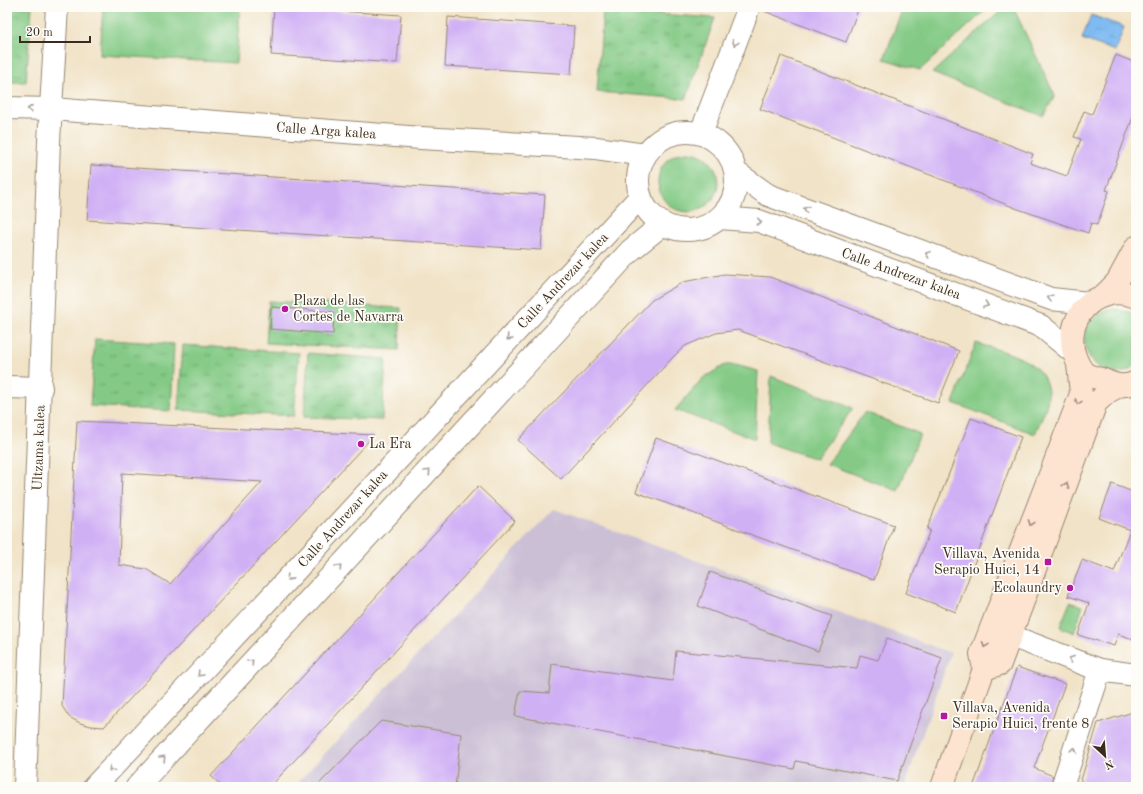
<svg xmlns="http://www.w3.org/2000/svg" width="1143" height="794" font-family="'Old Standard TT',serif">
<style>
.industrial{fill:#cbbfd5}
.green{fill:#84ca86;stroke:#607a52}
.park{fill:url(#park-tufts);stroke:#607a52}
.water{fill:url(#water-ripples);stroke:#5d7288}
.building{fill:#d0b0f5;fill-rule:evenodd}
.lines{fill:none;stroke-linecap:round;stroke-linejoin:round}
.minor-casing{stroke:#968672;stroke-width:24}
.tertiary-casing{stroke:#968672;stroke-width:24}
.secondary-casing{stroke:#968672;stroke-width:24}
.minor{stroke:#fff;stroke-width:22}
.tertiary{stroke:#fff;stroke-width:22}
.secondary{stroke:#fde4d1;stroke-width:22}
.oneway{stroke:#a79f9a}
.oneway2{stroke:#9c8778}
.poi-dot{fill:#b5179e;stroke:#fdfcf7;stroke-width:1.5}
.labels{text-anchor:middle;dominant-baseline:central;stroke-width:3.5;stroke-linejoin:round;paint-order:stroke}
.street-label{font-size:14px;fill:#3b2a1e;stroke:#fdfcf7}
.poi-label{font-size:14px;fill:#3b2a1e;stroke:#fdfcf7;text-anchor:start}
</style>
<defs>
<pattern id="park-tufts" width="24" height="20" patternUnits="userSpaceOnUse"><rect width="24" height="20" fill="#84ca86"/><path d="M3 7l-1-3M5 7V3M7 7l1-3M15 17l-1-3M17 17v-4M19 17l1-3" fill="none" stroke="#6da46d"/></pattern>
<pattern id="water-ripples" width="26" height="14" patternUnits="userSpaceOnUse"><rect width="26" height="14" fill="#7fbbf2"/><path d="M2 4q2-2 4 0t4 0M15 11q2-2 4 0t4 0" fill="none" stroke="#6998c3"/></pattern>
</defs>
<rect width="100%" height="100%" fill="#fdfcf7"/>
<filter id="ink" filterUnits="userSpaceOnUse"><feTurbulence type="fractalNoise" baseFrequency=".025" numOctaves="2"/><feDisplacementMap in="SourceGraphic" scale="8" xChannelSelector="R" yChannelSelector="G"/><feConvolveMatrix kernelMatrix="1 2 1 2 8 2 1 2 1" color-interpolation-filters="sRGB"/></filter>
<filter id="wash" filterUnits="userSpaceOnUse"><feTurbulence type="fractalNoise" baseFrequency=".012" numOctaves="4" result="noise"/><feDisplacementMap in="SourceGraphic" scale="16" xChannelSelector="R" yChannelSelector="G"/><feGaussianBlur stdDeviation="0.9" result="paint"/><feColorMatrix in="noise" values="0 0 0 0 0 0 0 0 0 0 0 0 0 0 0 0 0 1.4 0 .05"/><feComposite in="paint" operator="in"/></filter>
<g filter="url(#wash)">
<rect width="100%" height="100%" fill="#f1e3c7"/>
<!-- industrial -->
<polygon class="industrial" points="554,509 951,653 904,787 299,787 300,780"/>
<!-- green -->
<g class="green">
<polygon points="103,7 240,7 236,63 100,55"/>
<polygon points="903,7 989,7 920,70 884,59"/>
<polygon points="1005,7 1013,7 1055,96 1043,116 932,73"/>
<circle cx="688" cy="182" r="30"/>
<path d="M1114 309 1130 312 1136 316V365C1099 398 1053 322 1114 309Z"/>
<path d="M976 343C1003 352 1049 359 1048 396 1048 408 1039 423 1035 434L953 403Z"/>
<polygon points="725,365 735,365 758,371 755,439 675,410 703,378"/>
<polygon points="771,376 853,408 816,459 768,443"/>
<polygon points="865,412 920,434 898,491 827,464"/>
<polygon points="1070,602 1083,606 1074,633 1060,627"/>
</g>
<!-- park -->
<g class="park">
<polygon points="7,7 32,7 26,82 7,82"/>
<polygon points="603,10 715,18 686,99 597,92"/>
<polygon points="269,301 401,308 399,350 266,343"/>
<polygon points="95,339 174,344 171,411 90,406"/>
<polygon points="183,345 299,353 294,416 178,410"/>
<polygon points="308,353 386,359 382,420 304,417"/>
</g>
<!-- water -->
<polygon class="water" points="1091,15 1124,27 1115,51 1082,39"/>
<g id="blocks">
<!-- building -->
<g class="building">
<polygon points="274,7 401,15 397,63 271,55"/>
<polygon points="761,7 859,7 846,42 761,10"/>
<polygon points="448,17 574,26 571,74 445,66"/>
<polygon points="1116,55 1136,63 1136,109 1106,190 1109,191 1097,225 1091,223 1088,233 1018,209 760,109 781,56 1033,154 1030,163 1067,176 1081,139 1074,137 1084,111 1092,114"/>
<polygon points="91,165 545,195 541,250 87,220"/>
<polygon points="725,274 770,277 959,351 938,403 738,330 716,333 685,346 674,356 561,479 518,440 652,300 683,282"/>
<polygon points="271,307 334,312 333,334 270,329"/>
<polygon points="971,418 1021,437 956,612 906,593 930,530 927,529"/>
<path d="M77 421 374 435 104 727 91 726 80 723 69 717 62 706ZM122 473 155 475 262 482 170 584 146 569 119 565Z"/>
<polygon points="656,438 894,525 874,580 636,492"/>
<polygon points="1112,484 1136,493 1136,640 1118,634 1114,646 1078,635 1089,603 1068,596 1082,560 1114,572 1130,530 1099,518"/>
<polygon points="478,486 515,521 270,787 223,787 211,776"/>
<polygon points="710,572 832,616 818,651 698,606"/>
<polygon points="887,638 942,658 897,781 796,761 794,769 515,716 520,691 549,693 552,664 673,681 676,651 857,668 860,655 878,660"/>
<polygon points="1017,667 1065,684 1034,768 1053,776 1050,787 973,787"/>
<polygon points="1136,711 1136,787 1075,787 1076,786 1079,787 1098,723"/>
<polygon points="381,721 461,734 455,787 316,787"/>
</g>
</g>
</g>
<g filter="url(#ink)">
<use href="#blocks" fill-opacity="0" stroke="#968672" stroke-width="1"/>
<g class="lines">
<!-- minor casing -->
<g class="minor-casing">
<g id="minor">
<polyline points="7,108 52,109 421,138 596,148 645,155"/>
<circle cx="687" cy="181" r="49"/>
<polyline points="701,133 749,7"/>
<polyline points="737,173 768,195 1051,299 1089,303"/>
<polyline points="720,218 759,221 1041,326 1073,352"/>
<polyline points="7,387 41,388"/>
<polyline points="1011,636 1100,670 1136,675"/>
<polyline points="94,787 271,597 640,197"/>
<polyline points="137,787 631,250 663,224"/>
<polyline points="1062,787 1100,670"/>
</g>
</g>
<!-- tertiary casing -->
<g class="tertiary-casing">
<polyline id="tertiary" points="25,787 49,141 57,7"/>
</g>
<!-- secondary casing -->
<g class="secondary-casing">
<g id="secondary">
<polyline points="1103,296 1117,282 1136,247"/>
<path d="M1136 297C1097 281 1060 320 1076 359 1078 364 1082 371 1086 374 1091 377 1098 378 1104 380 1115 385 1124 388 1136 382"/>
<polyline points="984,669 1000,664 1096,403 1108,392 1119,386"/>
<polyline points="942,787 984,669 981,654 1081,394 1078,364"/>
</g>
</g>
<!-- minor -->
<use href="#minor" class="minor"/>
<!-- tertiary -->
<use href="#tertiary" class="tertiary"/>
<!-- secondary -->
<use href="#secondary" class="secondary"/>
</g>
<!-- one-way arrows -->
<defs><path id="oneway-chevron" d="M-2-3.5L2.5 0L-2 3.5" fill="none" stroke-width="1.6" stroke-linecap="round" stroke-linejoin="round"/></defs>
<g class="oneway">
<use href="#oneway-chevron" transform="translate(735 43) rotate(111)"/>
<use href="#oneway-chevron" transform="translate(30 109) rotate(-179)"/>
<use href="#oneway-chevron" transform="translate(806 209) rotate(-160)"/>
<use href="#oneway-chevron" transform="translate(759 222) rotate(13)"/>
<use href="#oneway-chevron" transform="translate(928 254) rotate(-160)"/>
<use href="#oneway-chevron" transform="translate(1050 298) rotate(-166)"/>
<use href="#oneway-chevron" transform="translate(986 305) rotate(20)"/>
<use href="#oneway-chevron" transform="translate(509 338) rotate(133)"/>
<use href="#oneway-chevron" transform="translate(428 472) rotate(-47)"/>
<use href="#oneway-chevron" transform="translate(339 567) rotate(-47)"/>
<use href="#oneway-chevron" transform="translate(289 578) rotate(132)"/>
<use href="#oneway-chevron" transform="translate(1071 659) rotate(-160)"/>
<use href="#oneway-chevron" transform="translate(251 662) rotate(-47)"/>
<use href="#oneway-chevron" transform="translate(200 674) rotate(133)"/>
<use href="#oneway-chevron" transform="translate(1074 750) rotate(-72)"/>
<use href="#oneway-chevron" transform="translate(163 758) rotate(-47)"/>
<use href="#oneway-chevron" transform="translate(111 769) rotate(134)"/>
</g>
<g class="oneway2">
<use href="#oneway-chevron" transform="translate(1078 402) rotate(111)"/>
<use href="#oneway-chevron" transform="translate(1066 485) rotate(-70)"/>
<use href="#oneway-chevron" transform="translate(1031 523) rotate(111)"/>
<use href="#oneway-chevron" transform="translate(985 645) rotate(111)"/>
</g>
</g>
<!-- markers -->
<g class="poi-dot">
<circle cx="285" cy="309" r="4"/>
<circle cx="361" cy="444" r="4"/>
<rect x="1044" y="558" width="8" height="8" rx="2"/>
<circle cx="1070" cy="588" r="4"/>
<rect x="940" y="712" width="8" height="8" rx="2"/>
</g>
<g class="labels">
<!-- street labels -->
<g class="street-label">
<text transform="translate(326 131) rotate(4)">Calle Arga kalea</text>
<text transform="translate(901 274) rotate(20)">Calle Andrezar kalea</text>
<text transform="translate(563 281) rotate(-47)">Calle Andrezar kalea</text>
<text transform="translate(39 448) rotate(-88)">Ultzama kalea</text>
<text transform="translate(343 519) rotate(-48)">Calle Andrezar kalea</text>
</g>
<!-- poi labels -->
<g class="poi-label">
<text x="293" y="301">Plaza de las<tspan x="293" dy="16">Cortes de Navarra</tspan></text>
<text x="369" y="444">La Era</text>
<text x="1040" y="554" text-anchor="end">Villava, Avenida<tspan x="1040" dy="16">Serapio Huici, 14</tspan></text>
<text x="1062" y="588" text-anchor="end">Ecolaundry</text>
<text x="952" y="708">Villava, Avenida<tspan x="952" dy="16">Serapio Huici, frente 8</tspan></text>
</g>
</g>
<!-- margin -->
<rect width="1143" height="794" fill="none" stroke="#fdfcf7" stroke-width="24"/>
<!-- north arrow -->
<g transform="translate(1105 756) rotate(154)" stroke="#fdfcf7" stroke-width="3" paint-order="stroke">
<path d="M0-3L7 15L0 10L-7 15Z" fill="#3b2a1e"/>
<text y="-6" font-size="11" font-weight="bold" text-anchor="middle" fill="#3b2a1e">N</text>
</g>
<!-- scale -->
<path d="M20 36v6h70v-6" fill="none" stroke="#3b2a1e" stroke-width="2"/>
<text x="26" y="36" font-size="12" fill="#3b2a1e" stroke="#fdfcf7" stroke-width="3" paint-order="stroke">20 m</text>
</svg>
